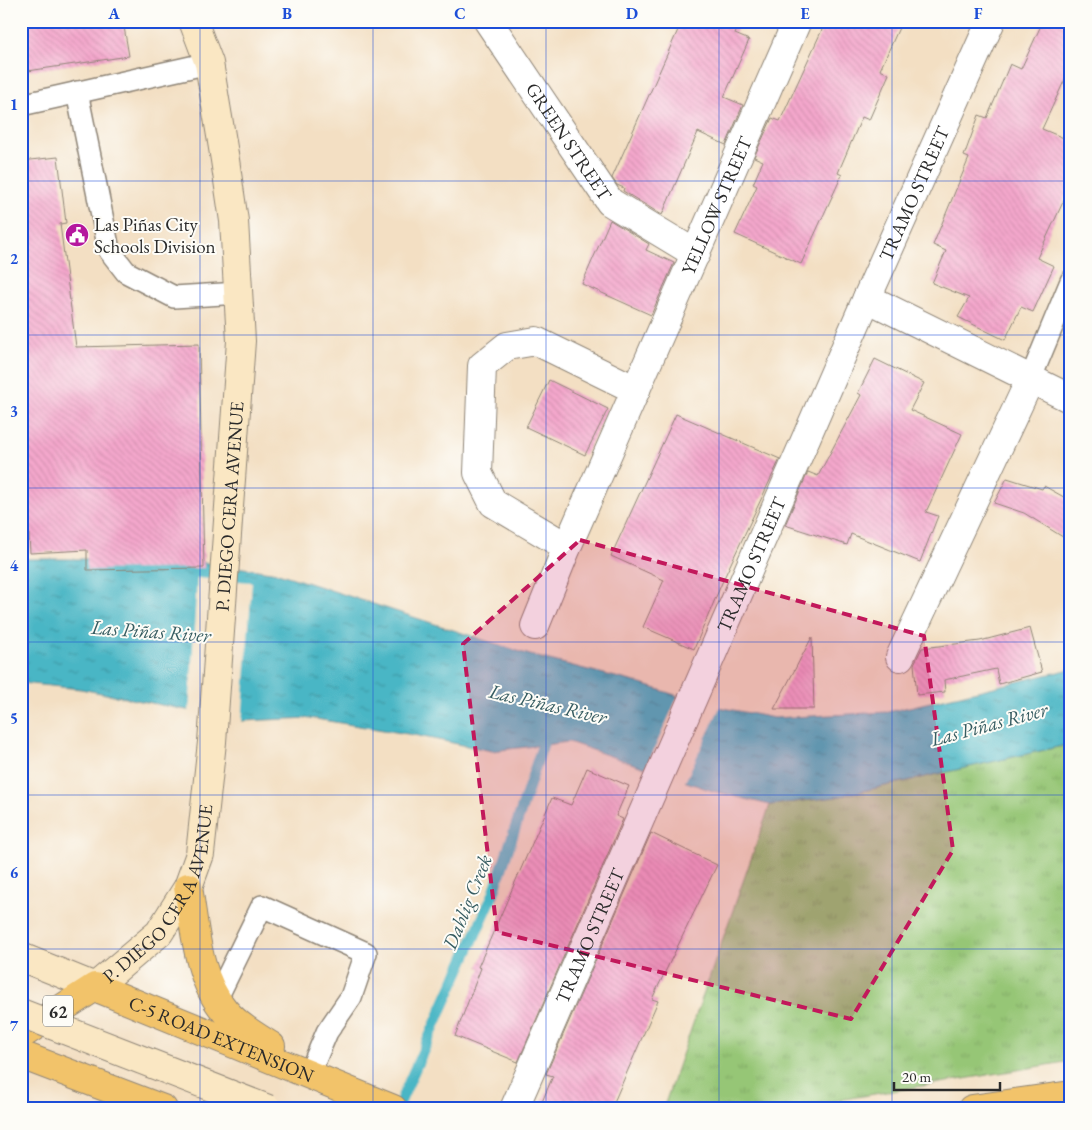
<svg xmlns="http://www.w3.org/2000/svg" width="1092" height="1130" font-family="'EB Garamond',serif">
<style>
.grass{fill:url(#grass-tufts);stroke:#607850}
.water{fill:url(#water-ripples);stroke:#3a7078}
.pier{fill:#f3dfc3}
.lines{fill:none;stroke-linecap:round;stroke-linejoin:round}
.stream{stroke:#49b6c5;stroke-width:11}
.building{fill:url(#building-back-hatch)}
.service-casing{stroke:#8f8577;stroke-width:24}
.minor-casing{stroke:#8f8577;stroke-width:30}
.tertiary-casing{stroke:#8f8577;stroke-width:30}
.secondary-casing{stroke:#8f8577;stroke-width:30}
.primary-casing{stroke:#8f8577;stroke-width:30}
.service{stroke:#fff;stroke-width:21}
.minor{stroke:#fff;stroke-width:28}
.tertiary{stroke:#fff;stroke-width:28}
.secondary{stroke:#fae7c3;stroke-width:28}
.primary{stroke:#f2c36a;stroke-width:28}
.secondary-bridge-casing{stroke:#8f8577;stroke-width:30;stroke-linecap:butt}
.secondary-bridge{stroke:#fae7c3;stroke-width:28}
.marked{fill:#c2185b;fill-opacity:0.2;stroke:#c2185b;stroke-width:4;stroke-dasharray:10 6;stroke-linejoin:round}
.grid{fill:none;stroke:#1d4ed8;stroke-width:1;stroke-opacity:0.55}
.labels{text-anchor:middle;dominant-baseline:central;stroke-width:4;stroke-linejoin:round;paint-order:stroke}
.shield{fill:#fdfcf7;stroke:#6a6a68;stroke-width:1}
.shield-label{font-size:18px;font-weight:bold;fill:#2b2b2b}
.street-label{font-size:19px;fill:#2b2b2b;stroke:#fdfcf7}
.poi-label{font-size:19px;fill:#2b2b2b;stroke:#fdfcf7;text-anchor:start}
.water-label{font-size:20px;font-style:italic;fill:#365c61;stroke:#fdfcf7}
.neatline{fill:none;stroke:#1d4ed8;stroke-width:2}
.grid-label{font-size:16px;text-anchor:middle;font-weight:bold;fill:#1d4ed8}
</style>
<defs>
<pattern id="grass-tufts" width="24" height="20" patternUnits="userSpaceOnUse" patternTransform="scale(1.25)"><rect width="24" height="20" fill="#96c676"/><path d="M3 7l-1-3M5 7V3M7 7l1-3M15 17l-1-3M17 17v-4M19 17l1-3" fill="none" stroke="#81aa66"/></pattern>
<pattern id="water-ripples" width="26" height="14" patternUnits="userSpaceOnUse" patternTransform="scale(1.25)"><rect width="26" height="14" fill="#49b6c5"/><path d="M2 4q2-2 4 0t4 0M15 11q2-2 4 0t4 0" fill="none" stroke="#3d94a0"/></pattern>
<pattern id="building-back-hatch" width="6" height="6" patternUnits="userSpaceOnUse" patternTransform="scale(1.25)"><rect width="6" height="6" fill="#f4a7cc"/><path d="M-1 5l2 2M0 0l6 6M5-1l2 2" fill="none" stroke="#d190af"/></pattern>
</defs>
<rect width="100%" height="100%" fill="#fdfcf7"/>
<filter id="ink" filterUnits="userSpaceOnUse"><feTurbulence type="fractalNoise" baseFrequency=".02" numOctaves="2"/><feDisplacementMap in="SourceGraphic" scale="10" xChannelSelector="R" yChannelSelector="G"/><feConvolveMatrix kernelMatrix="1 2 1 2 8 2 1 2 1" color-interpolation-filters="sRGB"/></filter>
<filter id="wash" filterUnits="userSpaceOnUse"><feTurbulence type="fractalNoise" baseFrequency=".0096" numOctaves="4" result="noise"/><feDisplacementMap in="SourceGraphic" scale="20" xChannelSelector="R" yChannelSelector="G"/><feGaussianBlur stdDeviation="1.12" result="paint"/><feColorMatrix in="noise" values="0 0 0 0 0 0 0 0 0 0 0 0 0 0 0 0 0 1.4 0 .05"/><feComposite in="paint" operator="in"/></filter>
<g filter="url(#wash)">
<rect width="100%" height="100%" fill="#f3dfc3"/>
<!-- grass -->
<polygon class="grass" points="1071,744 1071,1061 785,1109 663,1109 770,805 836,797"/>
<!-- water -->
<polygon class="water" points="21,559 180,559 278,573 530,655 635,682 703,704 774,718 888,712 1071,669 1071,744 836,797 770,805 713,791 569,742 492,751 414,735 310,718 242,721 81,689 21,683"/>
<!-- pier -->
<g class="pier">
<polygon points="197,578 252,582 242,723 189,713"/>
<polygon points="679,694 721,705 684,784 645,770"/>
</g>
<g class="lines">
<!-- stream -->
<polyline class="stream" points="397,1109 493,895 547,732"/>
</g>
<g id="blocks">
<!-- building -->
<g class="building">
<polygon points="21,21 123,21 129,56 21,72"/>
<polygon points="682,21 741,21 735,34 749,40 724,97 743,105 726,145 698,132 662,215 623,191 624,188 617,185 612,178"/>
<polygon points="826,21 902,21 880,70 889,74 869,120 862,117 838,173 842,175 801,264 735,234 757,186 753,184 763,161 754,157 772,118 780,121"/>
<polygon points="1043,21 1071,21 1071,66 1042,129 1071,141 1071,185 1037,258 1054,266 1033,312 1021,307 1005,340 958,317 969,298 932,283 946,251 933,245 969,158 964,156 979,115 987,118 1010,64 1021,69"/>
<polygon points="58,157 66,223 60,224 76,347 199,344 204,568 87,570 87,550 30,553 26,481 21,481 21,161"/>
<polygon points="610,220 649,244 646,250 674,263 651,315 582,284"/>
<polygon points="875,359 924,383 910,410 962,434 926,512 938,516 920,562 851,534 847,545 785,525 808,472 818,476 861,395 858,393"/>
<polygon points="549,380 608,409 585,455 526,427"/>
<polygon points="676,414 780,459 724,578 694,649 643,627 664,580 611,556"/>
<polygon points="1007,478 1042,489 1044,486 1071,501 1071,542 1024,513 994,503"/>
<polygon points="1030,628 1042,672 999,684 996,669 944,680 945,692 917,695 914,664 922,648 980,641"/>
<polygon points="812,637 814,709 774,709"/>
<polygon points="587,768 629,786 616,816 623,819 518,1062 455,1036 481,968 478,967 552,798 571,805"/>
<polygon points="651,833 717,865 652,999 658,1001 611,1109 539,1109 553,1076 546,1074"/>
</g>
</g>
</g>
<g filter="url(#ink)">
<use href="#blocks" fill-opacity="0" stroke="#8f8577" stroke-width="1"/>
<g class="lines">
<!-- service casing -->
<g class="service-casing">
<g id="service">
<polyline points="77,92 109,250 126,272 174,297 239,293"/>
<polyline points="21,105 209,63"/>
<polyline points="1030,380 1071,281"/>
<polyline points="217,998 262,906 366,953 351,997 327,1032 310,1072"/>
</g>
</g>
<!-- minor casing -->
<g class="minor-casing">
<g id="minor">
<path id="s1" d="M488 21 610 202 696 254"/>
<polyline points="867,298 1071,399"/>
<polyline points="567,547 493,503 478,473 482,366 507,346 536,341 636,390"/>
<path id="s2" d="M535 626 567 547 797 21"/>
<polyline points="900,657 1030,380"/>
</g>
</g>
<!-- tertiary casing -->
<g class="tertiary-casing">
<g id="tertiary">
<path id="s3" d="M514 1109 867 298 991 21"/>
</g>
</g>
<!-- secondary casing -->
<g class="secondary-casing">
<g id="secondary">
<path id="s4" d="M21 957 95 987 159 933 188 887 200 854 212 742 241 341 234 221 225 160 209 63 193 21"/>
</g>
</g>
<!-- primary casing -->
<g class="primary-casing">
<g id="primary">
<path d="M188 887C195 928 197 978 225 1011 237 1025 255 1036 271 1046"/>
<path id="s5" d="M21 1035 95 987 393 1109"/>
<polyline points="21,1055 163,1109"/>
<polyline points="972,1109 1071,1095"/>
</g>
</g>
<!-- service -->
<use href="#service" class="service"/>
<!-- minor -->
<use href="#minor" class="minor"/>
<!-- tertiary -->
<use href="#tertiary" class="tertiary"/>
<!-- secondary -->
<use href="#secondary" class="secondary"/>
<!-- primary -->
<use href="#primary" class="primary"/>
<!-- secondary-bridge casing -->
<g class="secondary-bridge-casing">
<polyline id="secondary-bridge" points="21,1013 268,1109"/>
</g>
<!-- secondary-bridge -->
<use href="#secondary-bridge" class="secondary-bridge"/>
</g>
</g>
<!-- marked area -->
<path class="marked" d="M580 540 924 636 953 850 851 1019 497 932 463 644Z"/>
<!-- grid -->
<path class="grid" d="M200 21V1109M373 21V1109M546 21V1109M719 21V1109M892 21V1109M21 181H1071M21 335H1071M21 488H1071M21 642H1071M21 795H1071M21 949H1071"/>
<!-- icons -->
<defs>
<g id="civic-disc" transform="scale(1.25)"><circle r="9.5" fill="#b5179e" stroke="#fdfcf7"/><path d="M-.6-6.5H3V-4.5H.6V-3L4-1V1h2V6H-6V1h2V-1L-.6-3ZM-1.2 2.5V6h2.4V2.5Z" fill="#fff"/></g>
</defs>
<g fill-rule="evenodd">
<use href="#civic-disc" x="77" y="235"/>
</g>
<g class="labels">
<!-- shield labels -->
<rect class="shield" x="43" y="995.5" width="30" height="31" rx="4"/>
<g class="shield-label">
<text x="58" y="1011">62</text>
</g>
<!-- street labels -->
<g class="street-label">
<text stroke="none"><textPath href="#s1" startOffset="145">GREEN STREET</textPath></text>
<text stroke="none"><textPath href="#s3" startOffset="999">TRAMO STREET</textPath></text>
<text stroke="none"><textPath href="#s2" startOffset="458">YELLOW STREET</textPath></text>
<text stroke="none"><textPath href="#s4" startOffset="602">P. DIEGO CERA AVENUE</textPath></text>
<text stroke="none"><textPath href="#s3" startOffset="594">TRAMO STREET</textPath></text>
<text stroke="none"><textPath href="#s4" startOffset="198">P. DIEGO CERA AVENUE</textPath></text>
<text stroke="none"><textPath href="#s3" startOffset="189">TRAMO STREET</textPath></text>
<text stroke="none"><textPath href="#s5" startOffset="225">C-5 ROAD EXTENSION</textPath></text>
</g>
<!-- poi labels -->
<g class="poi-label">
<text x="94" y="224">Las Piñas City<tspan x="94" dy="22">Schools Division</tspan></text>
</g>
<!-- water labels -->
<g class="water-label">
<text transform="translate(151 631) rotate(4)">Las Piñas River</text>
<text transform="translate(548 704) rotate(13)">Las Piñas River</text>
<text transform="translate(989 724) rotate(-15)">Las Piñas River</text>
<text transform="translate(467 902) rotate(-68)">Dahlig Creek</text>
</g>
</g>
<!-- margin -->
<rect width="1092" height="1130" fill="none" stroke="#fdfcf7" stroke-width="55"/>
<!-- scale -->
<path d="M894 1082v8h106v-8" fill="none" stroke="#2b2b2b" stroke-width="2.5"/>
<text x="902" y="1082" font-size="15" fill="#2b2b2b" stroke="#fdfcf7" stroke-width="4" paint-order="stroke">20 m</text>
<rect x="28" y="28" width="1036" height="1074" class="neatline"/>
<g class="grid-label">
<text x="114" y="19">A</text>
<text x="287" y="19">B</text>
<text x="460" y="19">C</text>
<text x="632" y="19">D</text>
<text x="805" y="19">E</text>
<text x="978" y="19">F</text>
<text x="14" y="110">1</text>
<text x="14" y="264">2</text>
<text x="14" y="417">3</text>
<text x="14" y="571">4</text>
<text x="14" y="724">5</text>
<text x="14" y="878">6</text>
<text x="14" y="1031">7</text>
</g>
</svg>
